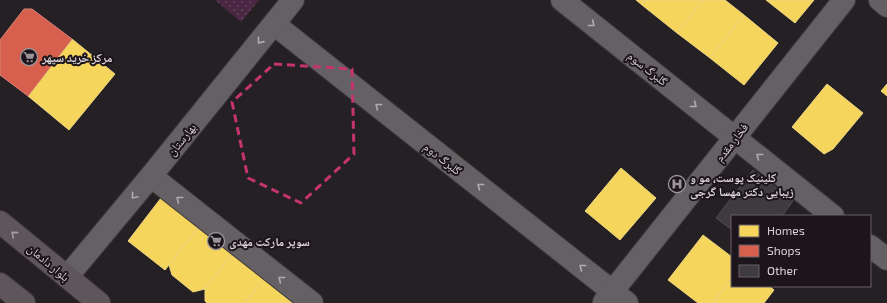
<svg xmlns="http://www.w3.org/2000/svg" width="887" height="303" font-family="'Exo 2','Noto Naskh Arabic',sans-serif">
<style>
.park{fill:url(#park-dots)}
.homes{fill:#f6d55c;stroke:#edd581}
.shops{fill:#d6604d;stroke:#d78376}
.building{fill:#3e3b3e;stroke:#4f4b4e}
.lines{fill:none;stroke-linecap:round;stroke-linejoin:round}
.minor-casing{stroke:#3e3a3d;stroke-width:24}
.major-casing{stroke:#3e3a3d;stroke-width:24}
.minor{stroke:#646063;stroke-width:22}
.major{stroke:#5e565b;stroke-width:22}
.oneway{stroke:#b0abae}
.oneway2{stroke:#a29b9f}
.marked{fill:none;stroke:#c5346e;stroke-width:3;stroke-dasharray:8 5;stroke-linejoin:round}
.labels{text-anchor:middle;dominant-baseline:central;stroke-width:4;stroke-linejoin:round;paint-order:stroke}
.poi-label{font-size:12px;font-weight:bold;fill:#d9d4d7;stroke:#1c151b;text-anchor:start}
.street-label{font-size:12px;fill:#d9d4d7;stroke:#1c151b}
</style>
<defs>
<pattern id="park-dots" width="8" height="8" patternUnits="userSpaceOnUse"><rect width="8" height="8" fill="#4a2843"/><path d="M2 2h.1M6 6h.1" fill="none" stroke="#64465d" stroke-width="1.8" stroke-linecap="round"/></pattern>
</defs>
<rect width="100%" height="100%" fill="#242023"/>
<!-- park -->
<polygon class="park" points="215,0 259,0 241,22"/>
<!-- homes -->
<g class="homes">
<polygon points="636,0 646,0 642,5"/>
<polygon points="646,0 703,0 677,33 642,5"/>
<polygon points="703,0 725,0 744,15 710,58 677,33"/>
<polygon points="766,0 814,0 795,23"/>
<polygon points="744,15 778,43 744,85 710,58"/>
<polygon points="72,39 115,74 69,130 28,96"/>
<polygon points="827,84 863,113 833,149 824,154 792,127"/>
<polygon points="887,84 887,96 881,91"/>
<polygon points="621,168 656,198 620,240 585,211"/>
<polygon points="161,198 199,227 165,270 128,241"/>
<polygon points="199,227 232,254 205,289 193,292 172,275 169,265"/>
<polygon points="703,235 732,257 732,278 713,303 698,303 668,280"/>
<polygon points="232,254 265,278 245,303 207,303 205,301 205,289"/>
<polygon points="265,278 295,303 245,303"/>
<polygon points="732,278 732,286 769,286 774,290 764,303 713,303"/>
</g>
<!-- shops -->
<polygon class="shops" points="24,9 32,9 72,39 28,96 0,75 0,40"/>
<!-- building -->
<polygon class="building" points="753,170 793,201 782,216 732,216 732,230 716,218"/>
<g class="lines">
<!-- minor casing -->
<g class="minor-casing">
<g id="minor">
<polyline points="562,0 833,216"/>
<polyline points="880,0 887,6"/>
<polyline points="274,24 627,303"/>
<polyline points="151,176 312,303"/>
<polyline points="870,246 887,259"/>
<polyline points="67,277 151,176 293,0"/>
<polyline points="604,302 844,0"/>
</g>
</g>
<!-- major casing -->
<g class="major-casing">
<g id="major">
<polyline points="0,222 99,303"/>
<polyline points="0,284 24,303"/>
</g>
</g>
<!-- minor -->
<use href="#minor" class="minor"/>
<!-- major -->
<use href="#major" class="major"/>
</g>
<!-- one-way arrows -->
<defs><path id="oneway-chevron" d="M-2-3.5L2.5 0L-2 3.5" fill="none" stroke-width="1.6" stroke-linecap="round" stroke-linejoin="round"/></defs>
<g class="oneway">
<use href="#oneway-chevron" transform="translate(592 24) rotate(38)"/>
<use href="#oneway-chevron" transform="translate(260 41) rotate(129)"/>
<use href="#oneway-chevron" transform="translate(694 105) rotate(38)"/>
<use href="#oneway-chevron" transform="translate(378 106) rotate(-142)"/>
<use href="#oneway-chevron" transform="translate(759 156) rotate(-141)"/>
<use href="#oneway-chevron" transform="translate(480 186) rotate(-142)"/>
<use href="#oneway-chevron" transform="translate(134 196) rotate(130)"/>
<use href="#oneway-chevron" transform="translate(179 199) rotate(-142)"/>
<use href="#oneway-chevron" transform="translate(582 267) rotate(-142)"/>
<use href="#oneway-chevron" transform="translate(281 279) rotate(-142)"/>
</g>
<use class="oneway2" href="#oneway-chevron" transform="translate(14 234) rotate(-140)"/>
<!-- marked area -->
<path class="marked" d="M274 64 352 69 354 154 301 203 248 178 232 102Z"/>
<!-- icons -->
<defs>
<g id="supermarket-ring" transform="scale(0.9)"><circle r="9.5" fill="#1c151b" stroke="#9a9598" stroke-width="1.5"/><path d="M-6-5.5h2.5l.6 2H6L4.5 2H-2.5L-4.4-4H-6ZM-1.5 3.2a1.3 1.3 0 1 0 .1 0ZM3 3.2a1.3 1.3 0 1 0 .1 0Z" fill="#9a9598"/></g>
<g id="hospital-ring" transform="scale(0.9)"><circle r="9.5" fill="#1c151b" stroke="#9a9598" stroke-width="1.5"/><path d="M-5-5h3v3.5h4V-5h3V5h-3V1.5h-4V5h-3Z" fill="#9a9598"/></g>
</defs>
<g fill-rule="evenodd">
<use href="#supermarket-ring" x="29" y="57"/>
<use href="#hospital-ring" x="677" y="184"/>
<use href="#supermarket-ring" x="216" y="241"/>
</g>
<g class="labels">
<!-- poi labels -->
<g class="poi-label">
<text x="42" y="57">مرکز خرید سپهر</text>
<text x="690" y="177">کلینیک پوست، مو و<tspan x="690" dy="14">زیبایی دکتر مهسا گرجی</tspan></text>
<text x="229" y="241">سوپر مارکت مهدی</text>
</g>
<!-- street labels -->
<g class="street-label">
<text transform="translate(648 68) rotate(38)">گلبرگ سوم</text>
<text transform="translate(181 139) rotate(-51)">بهارستان</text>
<text transform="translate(731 142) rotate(-52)">فخار مقدم</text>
<text transform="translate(443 158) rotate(38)">گلبرگ دوم</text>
<text transform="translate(49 262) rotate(40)">بلوار دادمان</text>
</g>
</g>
<!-- legend -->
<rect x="731" y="215" width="140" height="72" fill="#1c151b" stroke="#686166"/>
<rect x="739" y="225" width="20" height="12" fill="#f6d55c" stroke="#686166"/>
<text x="767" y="235" font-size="12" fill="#d9d4d7">Homes</text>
<rect x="739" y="245" width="20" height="12" fill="#d6604d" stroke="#686166"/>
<text x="767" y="255" font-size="12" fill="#d9d4d7">Shops</text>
<rect x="739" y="265" width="20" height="12" fill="#3e3b3e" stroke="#686166"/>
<text x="767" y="275" font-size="12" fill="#d9d4d7">Other</text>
</svg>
